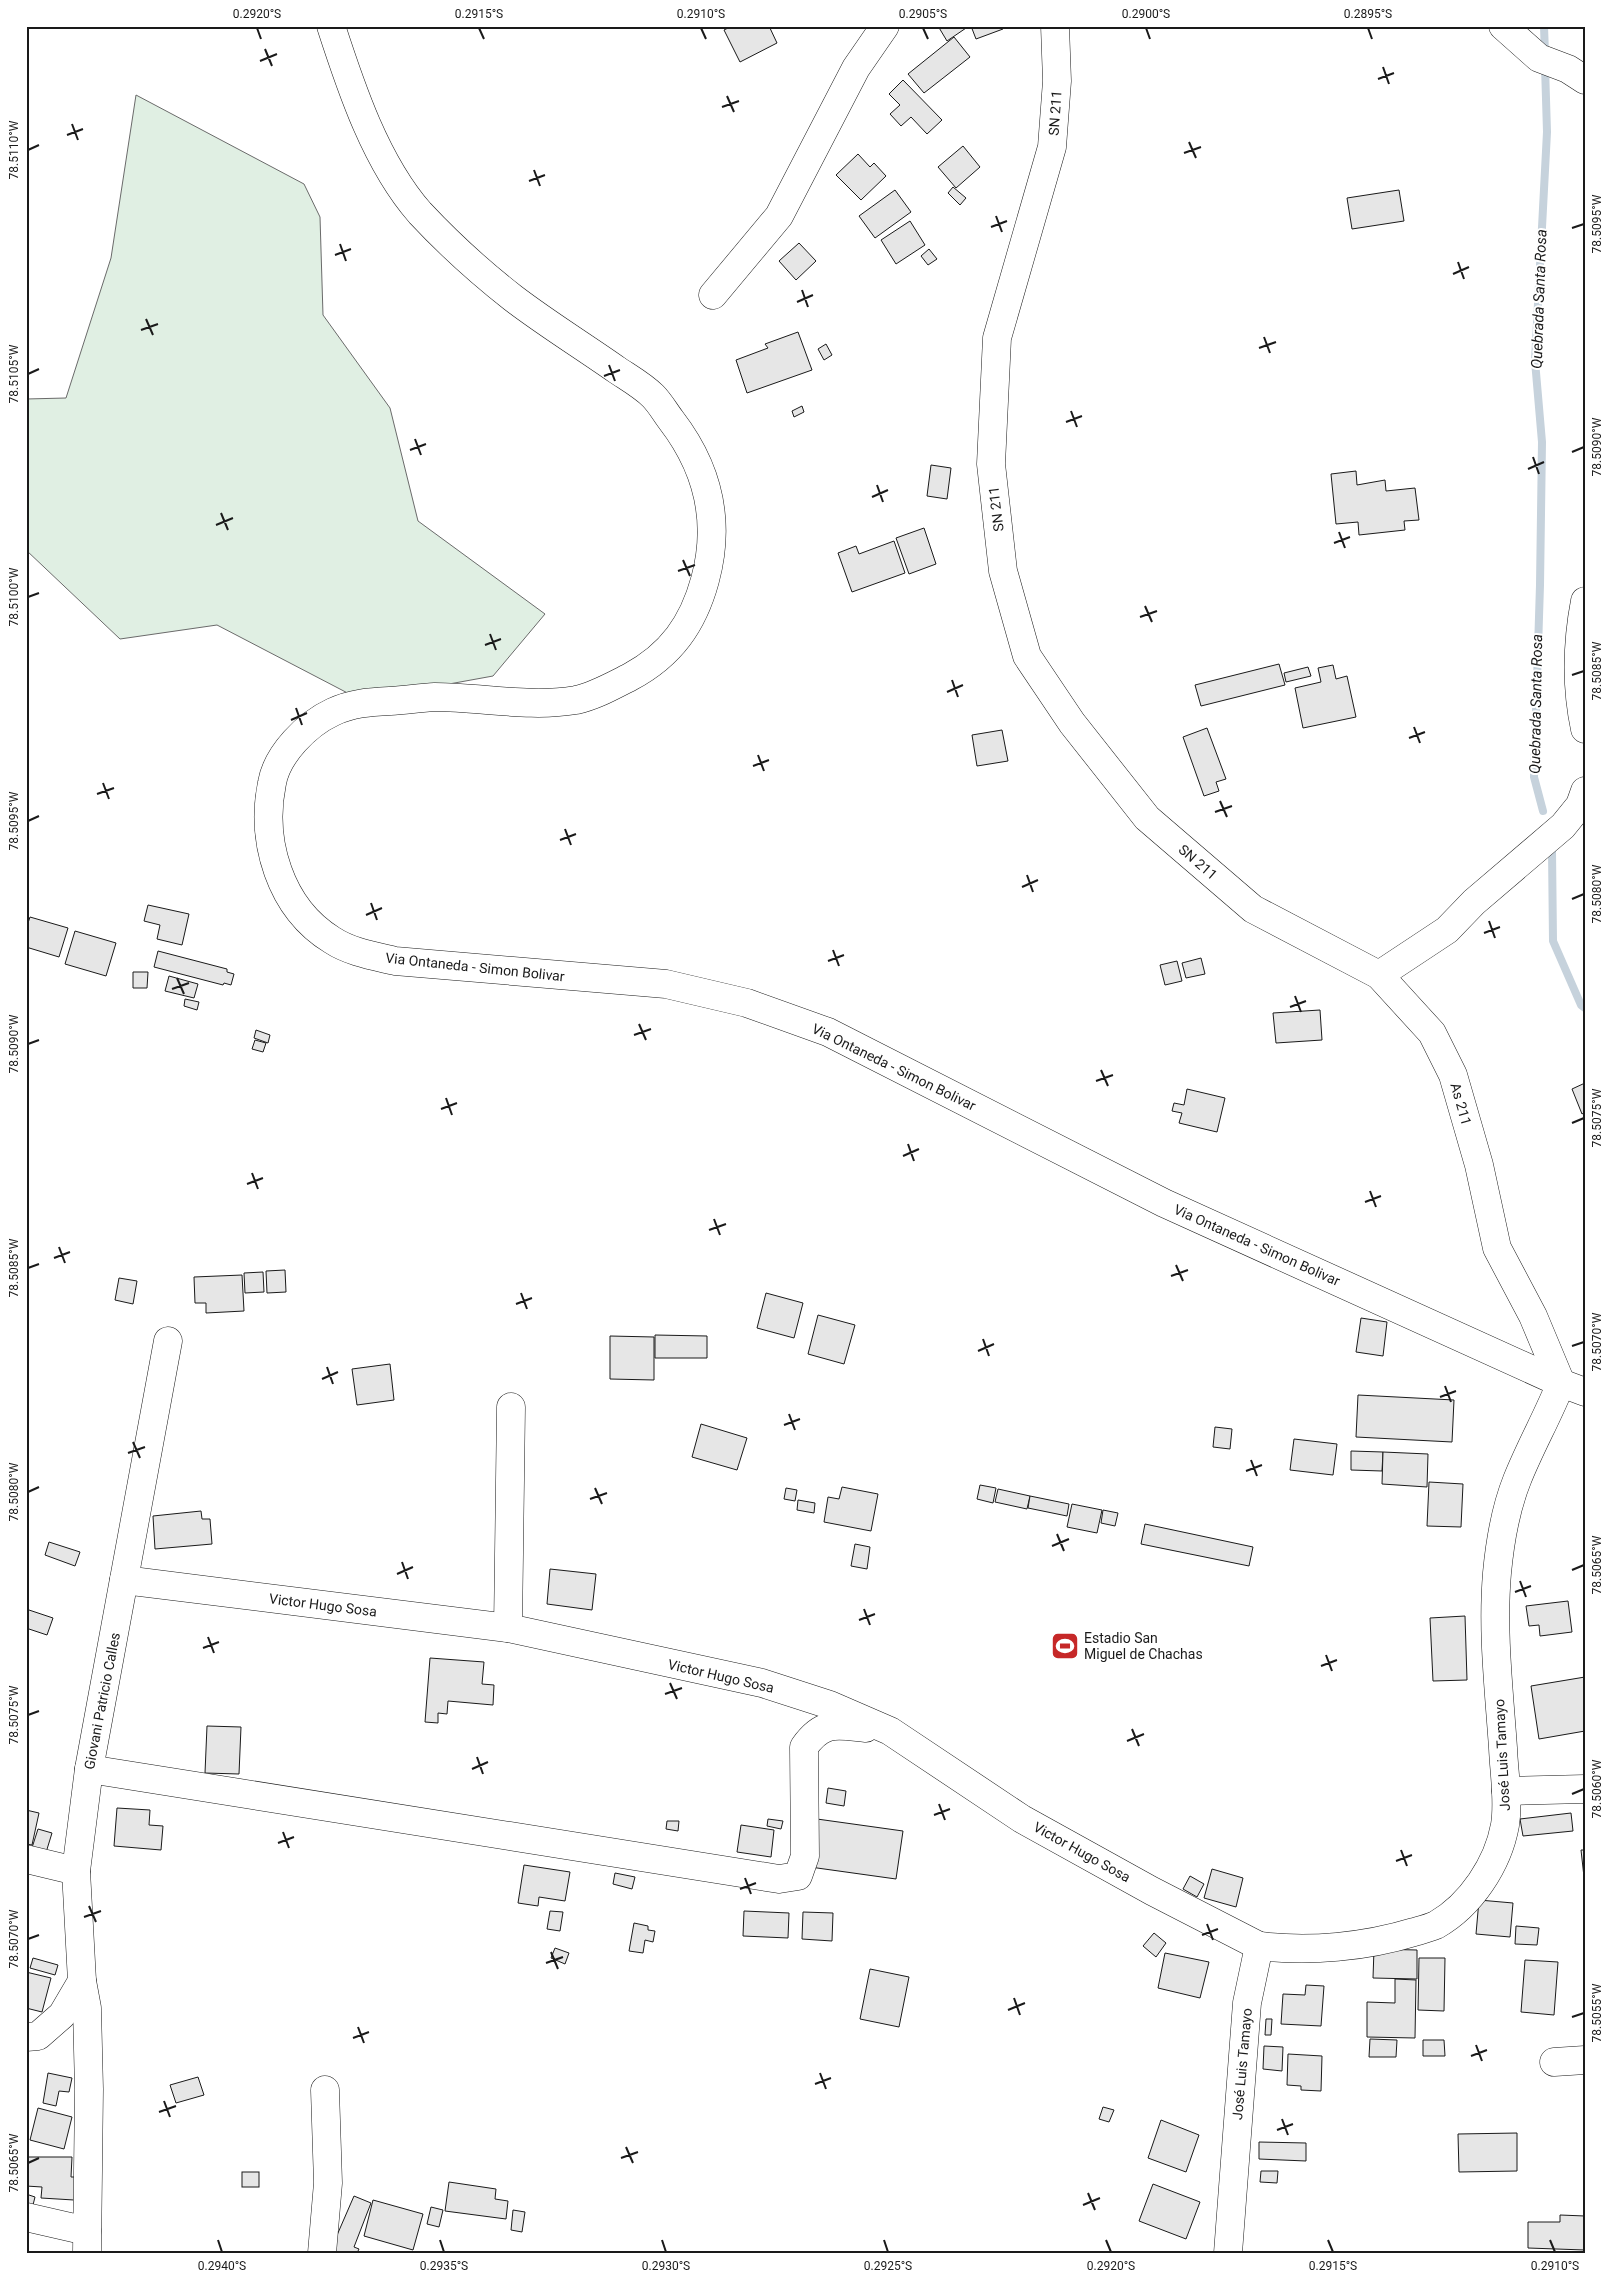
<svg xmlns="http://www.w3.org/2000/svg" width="1611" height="2279" font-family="Roboto,sans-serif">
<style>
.green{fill:#e0efe3;stroke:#6a6a6a}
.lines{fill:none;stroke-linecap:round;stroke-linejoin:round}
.stream{stroke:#c6d2dc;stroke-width:8}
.building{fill:#e6e6e6;stroke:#1a1a1a}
.minor-casing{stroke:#1a1a1a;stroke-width:29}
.minor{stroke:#fff;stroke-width:28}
.ticks{fill:none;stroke:#1a1a1a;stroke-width:2}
.labels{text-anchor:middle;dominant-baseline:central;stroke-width:4;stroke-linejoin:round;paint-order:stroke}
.street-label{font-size:14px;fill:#1a1a1a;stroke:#fff}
.poi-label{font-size:14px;fill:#1a1a1a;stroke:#fff;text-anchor:start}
.water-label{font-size:15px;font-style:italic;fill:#1a1a1a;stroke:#fff}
.neatline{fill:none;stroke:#1a1a1a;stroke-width:2}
.ticks-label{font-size:12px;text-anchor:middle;fill:#1a1a1a}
</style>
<rect width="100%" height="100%" fill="#fff"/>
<!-- green -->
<polygon class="green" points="136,95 304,184 320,217 323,315 390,408 418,521 545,614 493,676 361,700 217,625 120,639 26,550 26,399 66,398 111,258"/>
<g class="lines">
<!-- stream -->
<g class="stream">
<polyline points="1544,26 1545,54"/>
<polyline points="1543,811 1534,777 1540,585 1542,442 1535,361 1547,132 1545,66"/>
<polyline points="1552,850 1553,941 1581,1005 1585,1008"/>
</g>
</g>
<!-- building -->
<g class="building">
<polygon points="732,26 769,26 777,43 740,62 724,30"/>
<polygon points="938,26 969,26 947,41"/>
<polygon points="971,26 1002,26 1003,29 976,39"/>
<polygon points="954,37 970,57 924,93 908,74"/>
<polygon points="903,80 942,120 927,134 911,117 901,126 890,114 900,105 889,94"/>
<polygon points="963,146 980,167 956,188 938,167"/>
<polygon points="858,154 870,167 874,163 886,176 861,200 836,175"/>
<polygon points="953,187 966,198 960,205 948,193"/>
<polygon points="895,190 911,212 875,238 859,216"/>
<polygon points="1399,190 1404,221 1352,229 1347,198"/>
<polygon points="910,221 925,245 896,264 881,240"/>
<polygon points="799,243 816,261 796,280 779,261"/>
<polygon points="929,249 937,259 928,265 921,256"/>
<polygon points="798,332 812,370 747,393 736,360 768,348 765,344"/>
<polygon points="826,344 832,355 824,360 818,349"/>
<polygon points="802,406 804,412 794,417 792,411"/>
<polygon points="931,465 951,468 947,499 927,496"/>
<polygon points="1356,471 1357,485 1385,480 1386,491 1415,488 1419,520 1404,521 1405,530 1359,535 1358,522 1336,524 1331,474"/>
<polygon points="924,528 936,564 909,574 896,538"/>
<polygon points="894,541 905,573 852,592 838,553 856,546 859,554"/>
<polygon points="1279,664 1285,685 1201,706 1195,685"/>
<polygon points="1333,665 1336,679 1347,676 1356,717 1303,728 1295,688 1321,682 1318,668"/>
<polygon points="1308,667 1311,676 1286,682 1284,673"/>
<polygon points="1207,728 1226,779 1216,782 1219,791 1204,796 1183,737"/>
<polygon points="1002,730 1008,761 977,766 972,735"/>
<polygon points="148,905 189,914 182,945 157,939 160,925 144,921"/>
<polygon points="30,917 68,928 59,957 26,947 26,929"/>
<polygon points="75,931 116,943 106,976 65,964"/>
<polygon points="158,951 227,969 227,972 234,974 231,985 224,983 223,985 154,967"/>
<polygon points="1201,958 1205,974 1186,978 1182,963"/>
<polygon points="1177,961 1182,981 1165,985 1160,965"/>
<polygon points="133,972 148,972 147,988 133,988"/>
<polygon points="169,976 198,984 194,998 165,991"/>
<polygon points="185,999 199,1002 197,1010 184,1006"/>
<polygon points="1320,1010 1322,1040 1276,1043 1273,1013"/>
<polygon points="256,1030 270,1035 268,1043 254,1038"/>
<polygon points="255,1040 266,1043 263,1052 252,1049"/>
<polygon points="1585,1083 1585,1112 1582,1114 1572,1089"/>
<polygon points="1187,1089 1225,1098 1217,1132 1179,1123 1182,1113 1172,1111 1174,1103 1184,1105"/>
<polygon points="285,1270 286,1292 267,1293 266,1271"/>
<polygon points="263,1272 264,1292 245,1293 244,1273"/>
<polygon points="242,1275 244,1311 206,1313 206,1303 195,1303 194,1277"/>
<polygon points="119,1278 137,1281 133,1304 115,1300"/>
<polygon points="766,1293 803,1303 794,1338 757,1328"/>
<polygon points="818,1315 855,1325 844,1364 808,1354"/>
<polygon points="1361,1318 1387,1322 1383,1356 1356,1352"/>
<polygon points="655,1335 707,1336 707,1358 655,1358"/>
<polygon points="610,1336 654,1337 654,1380 610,1379"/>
<polygon points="390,1364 394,1400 357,1405 352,1369"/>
<polygon points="1358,1395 1454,1400 1452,1442 1356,1437"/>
<polygon points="701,1424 747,1438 737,1470 692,1457"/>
<polygon points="1215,1427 1232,1429 1230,1449 1213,1447"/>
<polygon points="1294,1439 1337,1444 1333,1475 1290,1470"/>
<polygon points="1351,1451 1383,1452 1382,1471 1351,1470"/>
<polygon points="1383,1452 1428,1454 1427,1487 1382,1484"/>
<polygon points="1429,1482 1463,1484 1461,1527 1427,1526"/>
<polygon points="980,1485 996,1488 993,1503 977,1499"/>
<polygon points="842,1487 878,1494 871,1531 824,1522 828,1497 839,1499"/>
<polygon points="786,1488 797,1490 795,1501 784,1499"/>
<polygon points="998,1489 1030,1496 1027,1509 995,1502"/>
<polygon points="1030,1496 1069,1504 1067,1516 1028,1508"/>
<polygon points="798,1500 815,1503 814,1513 797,1510"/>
<polygon points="1072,1504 1102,1510 1097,1533 1067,1527"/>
<polygon points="1103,1510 1118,1513 1115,1526 1101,1523"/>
<polygon points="201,1511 202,1519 210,1519 212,1544 155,1549 153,1516"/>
<polygon points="1145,1524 1253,1547 1249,1566 1141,1544"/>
<polygon points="49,1542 80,1552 75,1566 45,1555"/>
<polygon points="855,1544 870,1547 867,1569 851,1566"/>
<polygon points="550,1569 596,1574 592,1610 547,1604"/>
<polygon points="1568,1601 1572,1632 1540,1636 1539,1625 1529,1626 1526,1606"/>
<polygon points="26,1609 53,1618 47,1635 26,1628"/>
<polygon points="1465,1616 1467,1680 1433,1681 1430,1618"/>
<polygon points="430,1658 484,1662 482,1684 494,1685 493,1705 448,1701 447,1714 438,1713 438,1723 425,1722"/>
<polygon points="1585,1677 1585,1731 1539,1739 1531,1686"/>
<polygon points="207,1726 241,1727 239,1774 205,1773"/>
<polygon points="828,1788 846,1791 844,1806 826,1803"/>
<polygon points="117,1808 150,1810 149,1825 163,1826 161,1850 114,1846"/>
<polygon points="26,1810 39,1813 32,1845 26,1844"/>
<polygon points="1571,1813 1573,1831 1523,1836 1520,1819"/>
<polygon points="768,1819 783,1821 781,1829 767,1826"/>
<polygon points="817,1819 903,1831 896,1879 810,1867"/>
<polygon points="667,1821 679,1821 678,1831 666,1829"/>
<polygon points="741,1825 774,1830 771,1857 737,1852"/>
<polygon points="38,1829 52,1833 44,1859 30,1854"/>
<polygon points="1581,1850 1585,1850 1585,1886"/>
<polygon points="524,1865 570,1872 565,1901 539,1897 538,1906 518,1903"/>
<polygon points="1212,1869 1243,1878 1236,1907 1204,1898"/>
<polygon points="615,1873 635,1877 632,1889 613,1884"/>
<polygon points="1190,1876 1204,1884 1197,1897 1183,1889"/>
<polygon points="1479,1900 1513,1903 1510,1937 1476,1934"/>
<polygon points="550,1911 563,1912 560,1931 547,1929"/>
<polygon points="744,1911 789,1913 788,1938 743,1936"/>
<polygon points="803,1912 833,1913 832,1941 802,1939"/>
<polygon points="634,1923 648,1926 648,1930 655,1931 653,1942 645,1940 643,1953 629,1951"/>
<polygon points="1516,1926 1539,1928 1537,1945 1515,1944"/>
<polygon points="1154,1933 1166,1943 1156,1957 1143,1946"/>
<polygon points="555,1948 569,1953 565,1964 551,1958"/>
<polygon points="1374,1949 1417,1950 1417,1979 1373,1978"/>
<polygon points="1165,1953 1209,1962 1200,1998 1158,1988"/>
<polygon points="33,1958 58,1965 55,1975 30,1968"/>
<polygon points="1419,1958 1445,1958 1444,2011 1418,2010"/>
<polygon points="1525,1960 1558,1962 1554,2015 1521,2012"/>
<polygon points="870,1969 909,1977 899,2027 860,2019"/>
<polygon points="26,1972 51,1978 42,2012 26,2008"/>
<polygon points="1395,1979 1416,1980 1415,2038 1367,2037 1367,2002 1395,2003"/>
<polygon points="1306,1985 1324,1986 1321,2026 1281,2024 1283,1994 1305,1995"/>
<polygon points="1266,2019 1272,2019 1271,2035 1265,2035"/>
<polygon points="1370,2039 1397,2040 1396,2057 1369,2057"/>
<polygon points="1423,2040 1444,2040 1445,2056 1423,2056"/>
<polygon points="1264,2046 1283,2047 1282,2071 1263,2069"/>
<polygon points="1288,2054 1322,2056 1321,2091 1301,2090 1301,2086 1287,2085"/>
<polygon points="48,2073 72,2078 69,2092 59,2091 56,2106 43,2103"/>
<polygon points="198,2077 204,2095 176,2103 170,2085"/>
<polygon points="1103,2107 1114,2110 1109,2122 1099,2119"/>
<polygon points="38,2108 72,2117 64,2149 30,2140"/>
<polygon points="1161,2120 1199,2135 1186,2172 1148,2158"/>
<polygon points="1517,2133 1517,2171 1459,2172 1458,2134"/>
<polygon points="1259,2142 1306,2143 1306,2161 1259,2159"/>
<polygon points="26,2157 72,2157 71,2177 76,2177 74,2200 41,2198 42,2187 26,2186"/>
<polygon points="1261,2171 1278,2171 1277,2183 1260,2182"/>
<rect x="242" y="2172" width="17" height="15"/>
<polygon points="449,2182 496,2189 495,2199 508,2201 506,2219 445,2211"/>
<polygon points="1153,2184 1200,2202 1186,2239 1139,2221"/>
<polygon points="26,2194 35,2197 32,2209 26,2207"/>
<polygon points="354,2196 371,2203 354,2247 359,2249 357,2253 338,2253 331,2249"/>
<polygon points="373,2200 423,2214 413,2250 364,2236"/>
<polygon points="431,2207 443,2210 439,2227 427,2224"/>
<polygon points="513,2210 525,2212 522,2232 511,2230"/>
<polygon points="1560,2215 1585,2216 1585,2250 1528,2248 1528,2222 1560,2222"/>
</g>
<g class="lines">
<!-- minor casing -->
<g class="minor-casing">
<g id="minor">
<path d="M331 26C351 88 376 163 420 213 448 243 481 273 513 298 547 324 583 346 617 370 629 378 643 386 653 396 660 403 665 412 671 420 708 468 721 521 705 580 693 624 671 655 630 677 612 686 595 696 576 700 529 708 482 697 435 697 420 698 405 700 390 701 370 702 352 703 333 712 307 724 277 754 272 783 260 841 280 908 332 940 350 952 374 956 395 961L666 984 747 1003 828 1032 1164 1203 1561 1383 1585 1392"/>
<path d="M1055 26 1057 81 1052 147 997 338 991 464 1003 571 1027 656 1072 723 1147 818 1253 909 1379 975 1432 1033 1453 1075 1479 1165 1497 1248 1533 1316 1561 1383C1548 1416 1530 1447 1517 1480 1505 1510 1500 1541 1497 1573 1492 1631 1499 1690 1503 1748 1504 1773 1509 1800 1505 1825 1498 1864 1471 1905 1436 1925 1429 1928 1421 1930 1414 1932 1365 1947 1310 1952 1259 1946L1247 2003 1228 2253"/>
<polyline points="1503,26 1539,58 1568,69 1585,80"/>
<polyline points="713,295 779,216 856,68 885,26"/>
<path d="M1585 601C1577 643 1576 687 1585 729"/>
<polyline points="1379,975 1447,930 1474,902 1563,826 1580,805 1585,791"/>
<polyline points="124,1580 508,1628 762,1683 830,1705 890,1731 1022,1819 1152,1891 1259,1946"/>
<polyline points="508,1628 511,1407"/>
<path d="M89 1769 779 1879 798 1876 805 1856 804 1747C823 1720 837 1725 866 1728"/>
<polyline points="1506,1791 1585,1789"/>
<polyline points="26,1859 76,1871"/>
<polyline points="82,1981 87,2008 89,2089 87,2253"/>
<polyline points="26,2037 38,2036 62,2015 82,1981 76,1871 89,1769 168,1341"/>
<polyline points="1554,2062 1585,2060"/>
<polyline points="26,2217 87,2231"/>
<polyline points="322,2253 328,2183 325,2090"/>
</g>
</g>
<!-- minor -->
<use href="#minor" class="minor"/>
</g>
<!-- ticks -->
<path class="ticks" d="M257 28 261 39M479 28 484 39M701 28 706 39M923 28 928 39M1146 28 1150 39M1368 28 1372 39M265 49 272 66M260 61 277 54M1383 67 1389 84M1378 79 1394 73M727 96 734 112M722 107 739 101M72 124 78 140M67 135 83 129M1189 142 1196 158M28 150 39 145M1184 153 1201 147M534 170 540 186M529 181 545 175M996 216 1002 232M991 227 1007 221M1572 228 1584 224M340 244 346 261M335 255 351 249M1458 262 1464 279M1453 274 1469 267M802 290 808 307M797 302 813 295M146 319 153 335M141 330 158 324M1264 337 1270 353M1259 348 1276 342M609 365 615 381M28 374 39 369M604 376 620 370M1071 411 1077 427M1066 422 1082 416M415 439 421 455M410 450 426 444M1572 452 1584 447M1533 457 1539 474M1528 469 1544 462M877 485 883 502M872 497 888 490M221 513 228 530M216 525 233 518M1339 532 1345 548M1334 543 1350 537M683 560 690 576M678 571 695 565M28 597 39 593M1145 606 1152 622M1140 617 1157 611M490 634 496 650M485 645 501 639M1572 675 1584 671M952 680 958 697M947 692 963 685M296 708 302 725M291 720 307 713M1414 727 1420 743M1409 738 1425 732M758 755 764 771M753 766 769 760M103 783 109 799M97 794 114 788M1220 801 1227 817M1215 812 1232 806M28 821 39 816M565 829 571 845M560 840 576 834M1027 875 1033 892M1022 887 1038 880M1572 899 1584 894M371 903 377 920M366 915 382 908M1489 921 1495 938M1484 933 1500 927M833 950 839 966M828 961 844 955M177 978 184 994M172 989 189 983M1295 996 1301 1012M1290 1007 1306 1001M639 1024 646 1040M634 1035 651 1029M28 1044 39 1040M1101 1070 1108 1086M1096 1081 1113 1075M446 1098 452 1115M441 1109 457 1103M1572 1123 1584 1118M908 1144 914 1161M903 1156 919 1149M252 1173 258 1189M247 1184 263 1178M1370 1191 1376 1207M1365 1202 1381 1196M714 1219 720 1235M709 1230 726 1224M59 1247 65 1263M54 1258 70 1252M1176 1265 1183 1281M28 1268 39 1264M1171 1276 1188 1270M521 1293 527 1309M516 1304 532 1298M983 1339 989 1356M1572 1346 1584 1342M978 1351 994 1344M327 1367 333 1384M322 1379 338 1372M1445 1386 1451 1402M1440 1397 1456 1391M789 1414 795 1430M784 1425 800 1419M133 1442 140 1458M128 1453 145 1447M1251 1460 1257 1476M1246 1471 1262 1465M595 1488 602 1504M28 1492 39 1487M590 1499 607 1493M1057 1534 1064 1551M1052 1546 1069 1539M402 1562 408 1579M1572 1570 1584 1565M397 1574 413 1567M1520 1581 1526 1597M1515 1592 1531 1586M864 1609 870 1625M859 1620 875 1614M208 1637 214 1653M203 1648 219 1642M1326 1655 1332 1671M1321 1666 1337 1660M670 1683 677 1699M665 1694 682 1688M28 1715 39 1711M1132 1729 1139 1746M1127 1741 1144 1734M477 1757 483 1774M472 1769 488 1762M1572 1794 1584 1789M939 1804 945 1820M934 1815 950 1809M283 1832 289 1848M278 1843 294 1837M1401 1850 1407 1866M1396 1861 1412 1855M745 1878 751 1894M740 1889 756 1883M89 1906 96 1922M84 1917 101 1911M1207 1924 1213 1940M1202 1935 1218 1929M28 1939 39 1935M551 1952 558 1969M546 1963 563 1957M1014 1998 1020 2015M1008 2010 1025 2003M1572 2017 1584 2013M358 2027 364 2043M353 2038 369 2032M1476 2045 1482 2061M1471 2056 1487 2050M820 2073 826 2089M815 2084 831 2078M164 2101 170 2117M159 2112 176 2106M1282 2119 1288 2135M1277 2130 1293 2124M626 2147 633 2163M621 2158 638 2152M28 2163 39 2158M1088 2193 1095 2210M1083 2205 1100 2198M218 2240 222 2252M440 2240 444 2252M662 2240 666 2252M884 2240 888 2252M1106 2240 1111 2252M1328 2240 1333 2252M1550 2240 1555 2252"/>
<!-- icons -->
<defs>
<g id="stadium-square" transform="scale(1.4375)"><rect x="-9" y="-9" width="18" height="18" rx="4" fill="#c62828" stroke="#fff"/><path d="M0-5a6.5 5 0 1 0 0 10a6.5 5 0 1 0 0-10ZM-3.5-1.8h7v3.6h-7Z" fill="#fff"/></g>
</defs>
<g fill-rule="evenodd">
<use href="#stadium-square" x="1065" y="1646"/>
</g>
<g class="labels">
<!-- street labels -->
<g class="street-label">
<text transform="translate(1055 113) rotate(-86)">SN 211</text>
<text transform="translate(996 509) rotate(-97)">SN 211</text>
<text transform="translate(1198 862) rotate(41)">SN 211</text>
<text transform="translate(475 967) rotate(6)">Via Ontaneda - Simon Bolivar</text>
<text transform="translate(894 1067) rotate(26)">Via Ontaneda - Simon Bolivar</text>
<text transform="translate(1461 1104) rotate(74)">As 211</text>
<text transform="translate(1257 1245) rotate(24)">Via Ontaneda - Simon Bolivar</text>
<text transform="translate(323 1605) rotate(7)">Victor Hugo Sosa</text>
<text transform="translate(721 1676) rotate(13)">Victor Hugo Sosa</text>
<text transform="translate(102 1701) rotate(-79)">Giovani Patricio Calles</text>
<text transform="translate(1502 1755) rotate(-93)">José Luis Tamayo</text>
<text transform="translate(1082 1852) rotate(29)">Victor Hugo Sosa</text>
<text transform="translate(1242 2064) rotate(-85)">José Luis Tamayo</text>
</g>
<!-- poi labels -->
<g class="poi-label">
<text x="1084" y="1638">Estadio San<tspan x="1084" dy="16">Miguel de Chachas</tspan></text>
</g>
<!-- water labels -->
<g class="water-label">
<text transform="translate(1539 299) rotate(-88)">Quebrada Santa Rosa</text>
<text transform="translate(1536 704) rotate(-89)">Quebrada Santa Rosa</text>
</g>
</g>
<!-- border -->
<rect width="1611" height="2279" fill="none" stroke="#ffffff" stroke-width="55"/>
<rect x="28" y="28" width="1556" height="2224" class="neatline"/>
<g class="ticks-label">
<text x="257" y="18">0.2920°S</text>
<text x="479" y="18">0.2915°S</text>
<text x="701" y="18">0.2910°S</text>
<text x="923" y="18">0.2905°S</text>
<text x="1146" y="18">0.2900°S</text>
<text x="1368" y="18">0.2895°S</text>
<text transform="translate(14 150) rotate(-90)" y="4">78.5110°W</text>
<text transform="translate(1597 224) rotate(-90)" y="4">78.5095°W</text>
<text transform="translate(14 374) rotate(-90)" y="4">78.5105°W</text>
<text transform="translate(1597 447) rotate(-90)" y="4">78.5090°W</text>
<text transform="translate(14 597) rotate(-90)" y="4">78.5100°W</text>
<text transform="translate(1597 671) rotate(-90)" y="4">78.5085°W</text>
<text transform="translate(14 821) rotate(-90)" y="4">78.5095°W</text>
<text transform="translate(1597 894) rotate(-90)" y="4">78.5080°W</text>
<text transform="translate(14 1044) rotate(-90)" y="4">78.5090°W</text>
<text transform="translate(1597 1118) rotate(-90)" y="4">78.5075°W</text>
<text transform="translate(14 1268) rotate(-90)" y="4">78.5085°W</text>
<text transform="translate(1597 1342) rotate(-90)" y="4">78.5070°W</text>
<text transform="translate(14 1492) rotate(-90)" y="4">78.5080°W</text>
<text transform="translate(1597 1565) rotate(-90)" y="4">78.5065°W</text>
<text transform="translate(14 1715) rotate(-90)" y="4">78.5075°W</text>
<text transform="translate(1597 1789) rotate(-90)" y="4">78.5060°W</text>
<text transform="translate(14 1939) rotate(-90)" y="4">78.5070°W</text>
<text transform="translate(1597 2013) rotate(-90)" y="4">78.5055°W</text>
<text transform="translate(14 2163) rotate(-90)" y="4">78.5065°W</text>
<text x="222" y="2270">0.2940°S</text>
<text x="444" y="2270">0.2935°S</text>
<text x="666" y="2270">0.2930°S</text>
<text x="888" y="2270">0.2925°S</text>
<text x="1111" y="2270">0.2920°S</text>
<text x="1333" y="2270">0.2915°S</text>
<text x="1555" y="2270">0.2910°S</text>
</g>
</svg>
